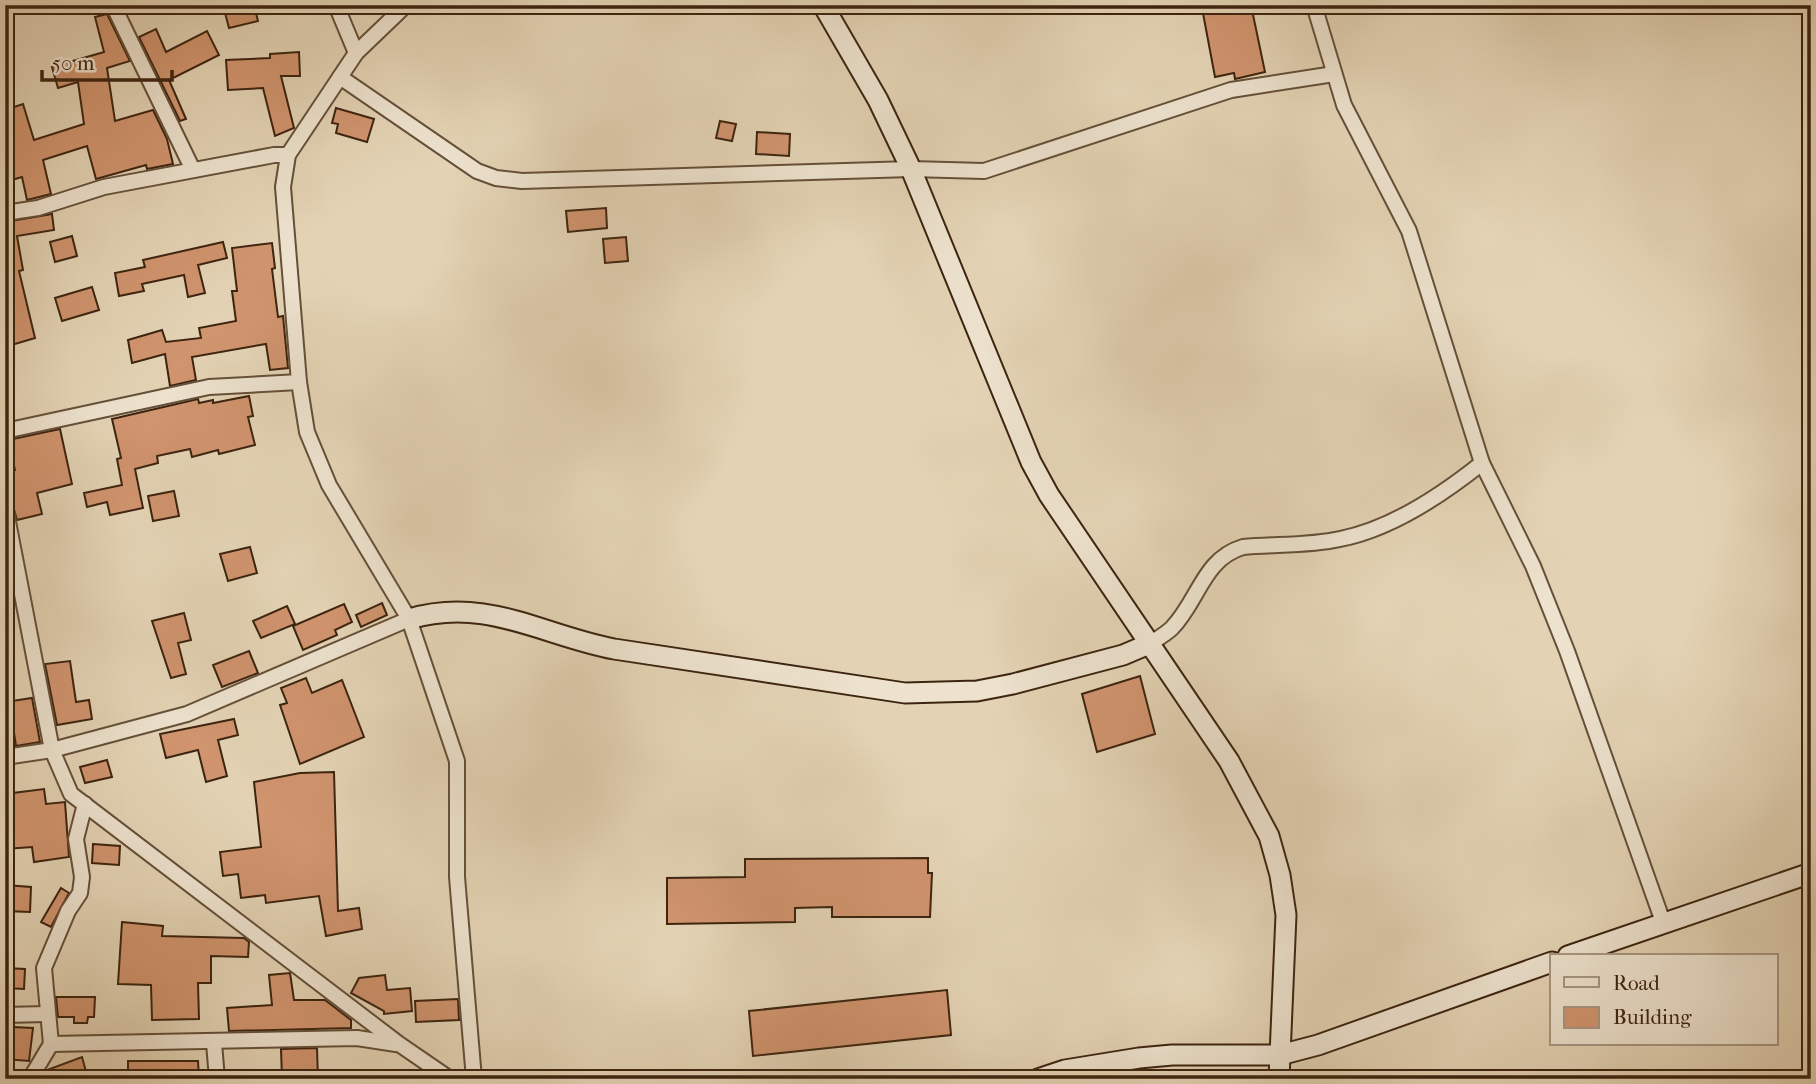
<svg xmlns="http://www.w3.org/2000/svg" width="1816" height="1084" font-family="'IM FELL French Canon',serif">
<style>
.building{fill:#d0946e;stroke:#3d2410;stroke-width:2}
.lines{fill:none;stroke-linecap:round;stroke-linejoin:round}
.street-casing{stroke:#665039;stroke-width:18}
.secondary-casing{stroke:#3d2410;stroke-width:23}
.street{stroke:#ede2ce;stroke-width:14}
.secondary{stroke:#ede2ce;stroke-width:19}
</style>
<rect width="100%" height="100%" fill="#e3d3b4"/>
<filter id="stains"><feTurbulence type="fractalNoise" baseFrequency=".00286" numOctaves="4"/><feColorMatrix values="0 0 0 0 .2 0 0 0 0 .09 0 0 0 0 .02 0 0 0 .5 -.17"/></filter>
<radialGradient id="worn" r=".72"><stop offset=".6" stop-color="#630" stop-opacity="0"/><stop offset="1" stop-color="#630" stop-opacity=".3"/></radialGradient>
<!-- building -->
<g class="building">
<polygon points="240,5 254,5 258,21 229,28 224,9"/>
<polygon points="1215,5 1251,5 1265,72 1235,79 1234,73 1215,77 1202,8"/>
<polygon points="107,14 130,61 107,68 115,121 153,110 167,139 173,164 147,169 146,165 96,179 87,146 43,160 51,194 27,200 22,177 5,182 5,110 23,104 34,140 84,124 78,82 58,88 52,67 104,52 95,17"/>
<polygon points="156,29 166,52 207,31 219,55 169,80 186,119 180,121 139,37"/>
<polygon points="299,52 300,76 281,76 294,128 275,136 263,88 228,90 226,60 270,58 270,54"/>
<polygon points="336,108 374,119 367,142 336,133 338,124 332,123"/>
<polygon points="720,121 736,124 732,141 716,138"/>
<polygon points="757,132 790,134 789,156 756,154"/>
<polygon points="606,208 607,228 568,232 566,211"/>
<polygon points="52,214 54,230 17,236 23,270 19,271 35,338 5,347 5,222"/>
<polygon points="72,236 77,256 55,262 50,242"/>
<polygon points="626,237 628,261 605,263 603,239"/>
<polygon points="223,242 227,258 198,265 205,293 188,297 184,275 142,284 144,291 119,296 115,273 145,267 143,260"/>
<polygon points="272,243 275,268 272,269 278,317 283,316 288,368 270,370 266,344 192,357 196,380 170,386 165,354 132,363 128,340 162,330 166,342 201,338 199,328 236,321 232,291 237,291 232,248"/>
<polygon points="92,287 99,310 62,321 55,298"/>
<polygon points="249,396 253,416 248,417 255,445 219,454 218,450 192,457 190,449 157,456 158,463 135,469 143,508 110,515 107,502 87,507 84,493 122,485 117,459 121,458 112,419 198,399 199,403 213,400 213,403"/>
<polygon points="60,429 72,484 37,493 42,514 17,520 7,485 10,485 8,472 15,470 8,440"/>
<polygon points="174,491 179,516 153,521 148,496"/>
<polygon points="250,547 257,573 228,581 220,554"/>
<polygon points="382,603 387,615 361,627 356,615"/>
<polygon points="344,604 352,622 335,630 337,635 303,650 293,626"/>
<polygon points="287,606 295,624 261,638 253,621"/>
<polygon points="184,613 191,640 178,643 186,674 171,678 152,621"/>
<polygon points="249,651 258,673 222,687 213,665"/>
<polygon points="70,661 76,702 89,700 92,719 57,725 45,664"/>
<polygon points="1140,676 1155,734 1097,752 1082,694"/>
<polygon points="306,678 312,693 342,680 364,737 300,764 280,705 287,703 281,688"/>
<polygon points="32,698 40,742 16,746 12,720 5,721 5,702"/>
<polygon points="234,719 238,735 218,740 227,776 206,782 198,750 166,758 160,734"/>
<polygon points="107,760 112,777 85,783 80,767"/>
<polygon points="334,772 338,911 359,908 362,929 326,936 319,896 266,903 265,895 241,898 238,874 223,876 220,852 261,847 254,782 300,773"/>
<polygon points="44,789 46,804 65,802 69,857 34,862 32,847 5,849 5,794"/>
<polygon points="93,844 120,846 119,865 92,863"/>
<polygon points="928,858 928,873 932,873 930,917 832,917 832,907 795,908 795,922 667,924 667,878 745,877 745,859"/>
<polygon points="5,885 31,887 30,912 5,911"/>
<polygon points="61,888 69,893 51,927 41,922"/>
<polygon points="122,922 163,926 162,936 244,938 249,942 248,957 211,956 211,983 198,983 199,1019 152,1020 151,985 118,984"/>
<polygon points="5,968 25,969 24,989 5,988"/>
<polygon points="290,973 294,1000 325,1000 351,1020 351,1028 229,1031 227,1008 272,1005 269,975"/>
<polygon points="385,975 387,990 410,988 412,1011 384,1014 384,1011 351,993 359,978"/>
<polygon points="947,990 951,1035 753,1056 749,1011"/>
<polygon points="56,997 95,997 94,1017 88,1017 87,1023 74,1023 74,1017 58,1017"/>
<polygon points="458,999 459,1020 416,1022 415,1001"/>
<polygon points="13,1027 33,1028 29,1061 5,1059 5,1040 12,1040"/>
<polygon points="317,1048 318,1079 282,1079 281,1049"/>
<polygon points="82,1057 88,1079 41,1079 47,1070"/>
<polygon points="128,1061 198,1061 199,1079 128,1079"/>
</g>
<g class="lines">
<!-- street casing -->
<g class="street-casing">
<g id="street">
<polyline points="113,5 193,170"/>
<polyline points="336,5 356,53"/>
<polyline points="1314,5 1344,105 1409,231 1482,463 1533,566 1567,651 1663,922"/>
<polyline points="340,77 477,171 496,178 522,181 911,169 984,171 1231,90 1334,74"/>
<polyline points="5,213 38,208 104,187 274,155 288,155"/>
<polyline points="5,431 209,387 299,382"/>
<polyline points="5,506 52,750 71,794 399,1044 450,1079"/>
<polyline points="409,619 457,761 457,877 474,1079"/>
<path d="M1149 644C1157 639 1166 634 1172 628 1199 600 1203 559 1243 547 1275 544 1309 546 1340 539 1392 529 1442 495 1482 463"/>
<polyline points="5,757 52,750 187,714 409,619 329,485 307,432 299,382 283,187 288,155 356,53 406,5"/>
<polyline points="5,1015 46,1014"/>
<polyline points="214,1043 217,1079"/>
<polyline points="51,1044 357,1038 396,1044"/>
<polyline points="30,1079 51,1044 44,968 68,911 80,893 82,877 76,839 85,804"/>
</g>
</g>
<!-- secondary casing -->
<g class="secondary-casing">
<g id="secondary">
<polyline points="823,5 878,100 911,169 1031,462 1049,495 1229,761 1269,836 1280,875 1286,915 1279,1079"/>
<path d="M409 619C486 596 541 635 614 649L905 693 977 691 1013 684 1123 655 1149 644"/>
<polyline points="1568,956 1811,873"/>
<polyline points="1038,1079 1065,1070 1139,1058 1172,1055 1280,1055 1318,1045 1552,962"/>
</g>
</g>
<!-- street -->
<use href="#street" class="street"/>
<!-- secondary -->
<use href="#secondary" class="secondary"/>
</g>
<!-- margin -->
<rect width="1816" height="1084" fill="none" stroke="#e3d3b4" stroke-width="28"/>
<rect x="7" y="7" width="1802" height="1070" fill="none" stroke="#3d2410" stroke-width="3.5"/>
<rect x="14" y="14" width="1788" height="1056" fill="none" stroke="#3d2410" stroke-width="2"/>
<!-- legend -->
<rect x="1550" y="954" width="228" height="91" fill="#ede2ce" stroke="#a79682" stroke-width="2"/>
<rect x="1564" y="977" width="35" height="10" fill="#ede2ce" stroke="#a79682" stroke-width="2"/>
<text x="1613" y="990" font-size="21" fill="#3d2410">Road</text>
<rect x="1564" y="1007" width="35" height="21" fill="#d0946e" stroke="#a79682" stroke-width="2"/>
<text x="1613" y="1024" font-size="21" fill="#3d2410">Building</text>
<!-- scale -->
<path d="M42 70v10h130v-10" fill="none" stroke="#3d2410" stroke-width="3.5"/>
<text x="52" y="70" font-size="21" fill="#3d2410" stroke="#ede2ce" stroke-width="5" paint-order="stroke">50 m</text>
<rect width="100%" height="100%" filter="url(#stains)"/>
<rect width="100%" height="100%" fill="url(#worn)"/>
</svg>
